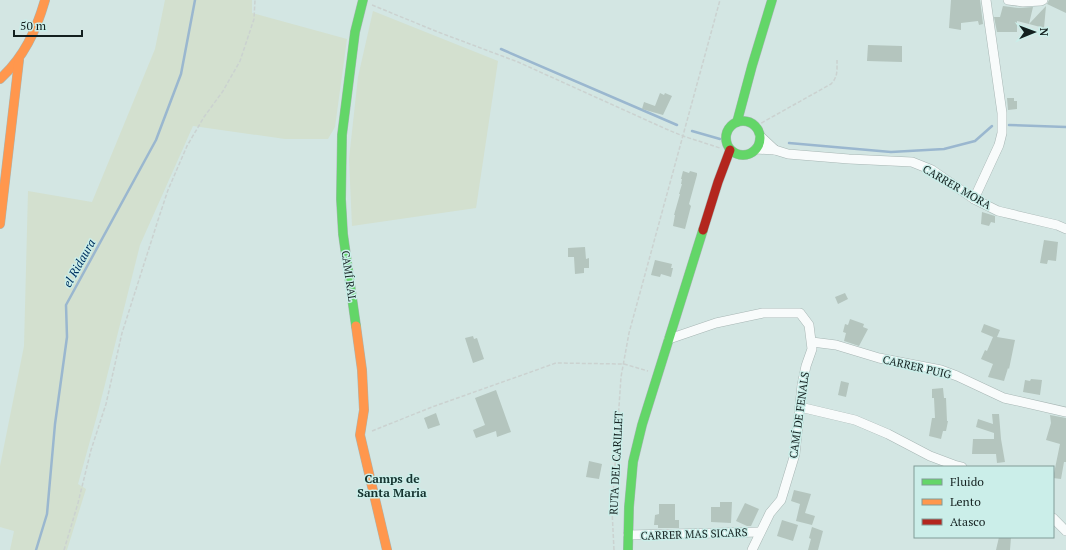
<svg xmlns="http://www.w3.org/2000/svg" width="1066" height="550" font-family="'PT Serif',serif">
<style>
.green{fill:#d3e0cf}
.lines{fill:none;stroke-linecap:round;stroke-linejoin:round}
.stream{stroke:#9ab7cf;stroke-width:2.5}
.building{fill:#b4c5be}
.street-casing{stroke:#a7b6b4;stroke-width:10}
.fast-casing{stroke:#a7b6b4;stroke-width:10}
.slow-casing{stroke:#a7b6b4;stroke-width:10}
.jam-casing{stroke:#a7b6b4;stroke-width:10}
.path{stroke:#cbd2d0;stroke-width:1.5;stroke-dasharray:4 2;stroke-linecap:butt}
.street{stroke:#f8fbfb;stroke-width:9}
.fast{stroke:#63d668;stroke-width:9}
.slow{stroke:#ff974d;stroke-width:9}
.jam{stroke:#b3261e;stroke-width:9}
.labels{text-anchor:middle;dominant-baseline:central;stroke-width:3;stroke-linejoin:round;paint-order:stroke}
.street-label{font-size:11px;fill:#13201f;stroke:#cbeee9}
.water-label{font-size:12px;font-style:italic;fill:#003260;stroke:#cbeee9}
.neighbourhood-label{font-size:12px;font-weight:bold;fill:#153430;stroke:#cbeee9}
</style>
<rect width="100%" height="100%" fill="#d3e6e3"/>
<!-- green -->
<g class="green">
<polygon points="165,0 252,0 252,13 347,39 335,127 328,139 285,139 193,126 140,245 98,412 78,484 86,489 67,550 10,550 14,531 0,527 0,466 24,346 28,191 92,202 155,49"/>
<polygon points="373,11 498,61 476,208 352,226 349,159 358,77"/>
</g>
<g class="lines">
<!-- stream -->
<g class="stream">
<polyline points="501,49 677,125"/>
<polyline points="1009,125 1066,127"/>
<polyline points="692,131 720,139"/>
<polyline points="789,143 891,152 944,149 975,141 992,126"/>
<polyline points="36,550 47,514 55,424 67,337 66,305 156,140 181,74 195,0"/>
</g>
</g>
<!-- building -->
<g class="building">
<polygon points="951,0 980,0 983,24 979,25 978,21 961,23 961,30 949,28"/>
<polygon points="1049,0 1066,0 1066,13 1047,4"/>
<polygon points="1003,6 1019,8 1033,7 1029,24 1017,21 1017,32 997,32 994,17 1000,17"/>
<polygon points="1046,6 1044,28 1029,24"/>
<polygon points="868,45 902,46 902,62 867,61"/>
<polygon points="660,93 664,95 665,93 672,96 663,115 642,109 644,102 655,106"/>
<polygon points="1007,98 1014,98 1014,101 1017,101 1017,109 1008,110"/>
<polygon points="683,171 689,173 690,171 697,173 697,175 689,204 691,206 685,229 673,226 675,215 674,215 680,194 679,194 682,184 681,184 682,179 681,179"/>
<polygon points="982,212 995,216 995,223 991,222 989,226 981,224"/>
<polygon points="1044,240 1058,242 1056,261 1048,260 1047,264 1040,263"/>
<polygon points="585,247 586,259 589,258 589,268 584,268 584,273 575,274 574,257 568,257 568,248"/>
<polygon points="655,260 672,264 671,268 673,268 671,277 661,274 660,277 651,275"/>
<polygon points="845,293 848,299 838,304 835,297"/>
<polygon points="850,319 864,324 863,327 868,329 859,346 844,341 846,333 843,332 845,324 848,325"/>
<polygon points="984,324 1000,330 997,337 1015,340 1009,369 1008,368 1004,381 988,377 993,364 981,359 985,350 987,351 993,337 981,332"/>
<polygon points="473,336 474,339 477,338 484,359 473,363 465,338"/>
<polygon points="1031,379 1042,380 1040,395 1023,392 1025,380 1030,381"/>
<polygon points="841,381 849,383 846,397 838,395"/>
<polygon points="943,388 944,398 946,398 947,421 948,421 946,431 943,431 941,439 929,436 932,418 935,418 934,398 932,398 932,389"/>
<polygon points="496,390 511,432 497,437 496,431 476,438 473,430 485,425 475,398"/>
<polygon points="436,413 440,425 428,429 424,418"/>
<polygon points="992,414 999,414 1001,439 1005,462 997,463 996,454 972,454 973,439 994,439 994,433 976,427 978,419 993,424"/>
<polygon points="1050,415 1066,418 1066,462 1064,462 1061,479 1053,478 1060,444 1046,440 1051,423"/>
<polygon points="589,461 602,464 599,479 586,477"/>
<polygon points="794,490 811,494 805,513 815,516 812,525 796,521 800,504 791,501"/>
<polygon points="720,502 732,502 731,523 711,522 711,507 720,507"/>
<polygon points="745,503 759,509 751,526 747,526 736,521"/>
<polygon points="659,504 675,504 675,520 679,520 679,528 658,528 658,525 654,525 655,515 659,514"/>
<polygon points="782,520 798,525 793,541 777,536"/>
<polygon points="812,527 823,531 818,550 808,550 811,539 809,538"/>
<polygon points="999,537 1011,537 1010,550 996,550"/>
</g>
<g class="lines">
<!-- street casing -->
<g class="street-casing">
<g id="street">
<polyline points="1008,0 1023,2 1041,1 1043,0"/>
<polyline points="760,136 775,150"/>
<polyline points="756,149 775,150 788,154 849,159 912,162 932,170 974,199 998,211 1057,225 1066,229"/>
<polyline points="974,199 999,145 1002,133 1002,113 986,0"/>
<polyline points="669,339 716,323 763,313 800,313 809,325 812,349 806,366 802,385 795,454 781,500 770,513 752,550"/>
<polyline points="812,342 836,345 879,358 941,370 957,376 1004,398 1066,412"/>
<polyline points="800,407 855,420 888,434 930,456 954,465 962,467"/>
<polyline points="1053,518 1066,531"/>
<polyline points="628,535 760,532"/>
</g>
</g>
<!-- fast casing -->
<g class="fast-casing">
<g id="fast">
<circle cx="743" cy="138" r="17"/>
<polyline points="737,122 752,66 772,0"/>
<polyline points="356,326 343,234 341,199 342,135 355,32 363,0"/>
<polyline points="628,550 629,507 633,462 642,425 703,230"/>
</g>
</g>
<!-- slow casing -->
<g class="slow-casing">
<g id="slow">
<path d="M0 79C24 57 36 31 45 0"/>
<polyline points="0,224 19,60"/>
<polyline points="356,326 362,370 364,410 360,435 387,550"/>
</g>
</g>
<!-- jam casing -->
<g class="jam-casing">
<polyline id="jam" points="703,230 718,182 730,150"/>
</g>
<!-- path -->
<g class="path">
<polyline points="372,5 438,32 518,62 666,129 683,136 720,148"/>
<path d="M756 126 831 84C838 77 837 70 837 60"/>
<polyline points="372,431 432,407 556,363 624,364 648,371"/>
<polyline points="64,550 78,503 91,450 106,404 122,333 159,217 168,190 187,146 204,117 223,91 240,61 254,19 255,0"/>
<polyline points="614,550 612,510 621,377 629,333 720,0"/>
</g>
<!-- street -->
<use href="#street" class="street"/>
<!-- fast -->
<use href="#fast" class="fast"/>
<!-- slow -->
<use href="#slow" class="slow"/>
<!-- jam -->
<use href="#jam" class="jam"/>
</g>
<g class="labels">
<!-- street labels -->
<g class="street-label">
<text transform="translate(957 187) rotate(30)">CARRER MORA</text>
<text transform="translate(349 276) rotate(82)">CAMÍ RAL</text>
<text transform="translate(917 367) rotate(13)">CARRER PUIG</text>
<text transform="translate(799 415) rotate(-82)">CAMÍ DE FENALS</text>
<text transform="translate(616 463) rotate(-87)">RUTA DEL CARILLET</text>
<text transform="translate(694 534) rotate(-2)">CARRER MAS SICARS</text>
</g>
<!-- water labels -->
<g class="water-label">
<text transform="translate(79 263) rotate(-61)">el Ridaura</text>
</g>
<!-- neighbourhood labels -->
<g class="neighbourhood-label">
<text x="392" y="478">Camps de<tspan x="392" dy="14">Santa Maria</tspan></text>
</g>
</g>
<!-- legend -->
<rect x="914" y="466" width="140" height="72" fill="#cbeee9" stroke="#819c98"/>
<rect x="922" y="479" width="20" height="6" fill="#63d668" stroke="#819c98"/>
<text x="950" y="486" font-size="12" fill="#13201f">Fluido</text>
<rect x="922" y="499" width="20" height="6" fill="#ff974d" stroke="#819c98"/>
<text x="950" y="506" font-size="12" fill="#13201f">Lento</text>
<rect x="922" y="519" width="20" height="6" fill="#b3261e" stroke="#819c98"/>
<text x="950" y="526" font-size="12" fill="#13201f">Atasco</text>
<!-- north arrow -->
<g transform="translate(1034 32) rotate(89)" stroke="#cbeee9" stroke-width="3" paint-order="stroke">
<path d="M0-3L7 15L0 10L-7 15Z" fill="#13201f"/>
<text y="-6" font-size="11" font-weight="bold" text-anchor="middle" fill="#13201f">N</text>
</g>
<!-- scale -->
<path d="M14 30v6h68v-6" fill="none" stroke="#13201f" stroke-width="2"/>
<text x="20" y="30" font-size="12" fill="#13201f" stroke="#cbeee9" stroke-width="3" paint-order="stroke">50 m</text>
</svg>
